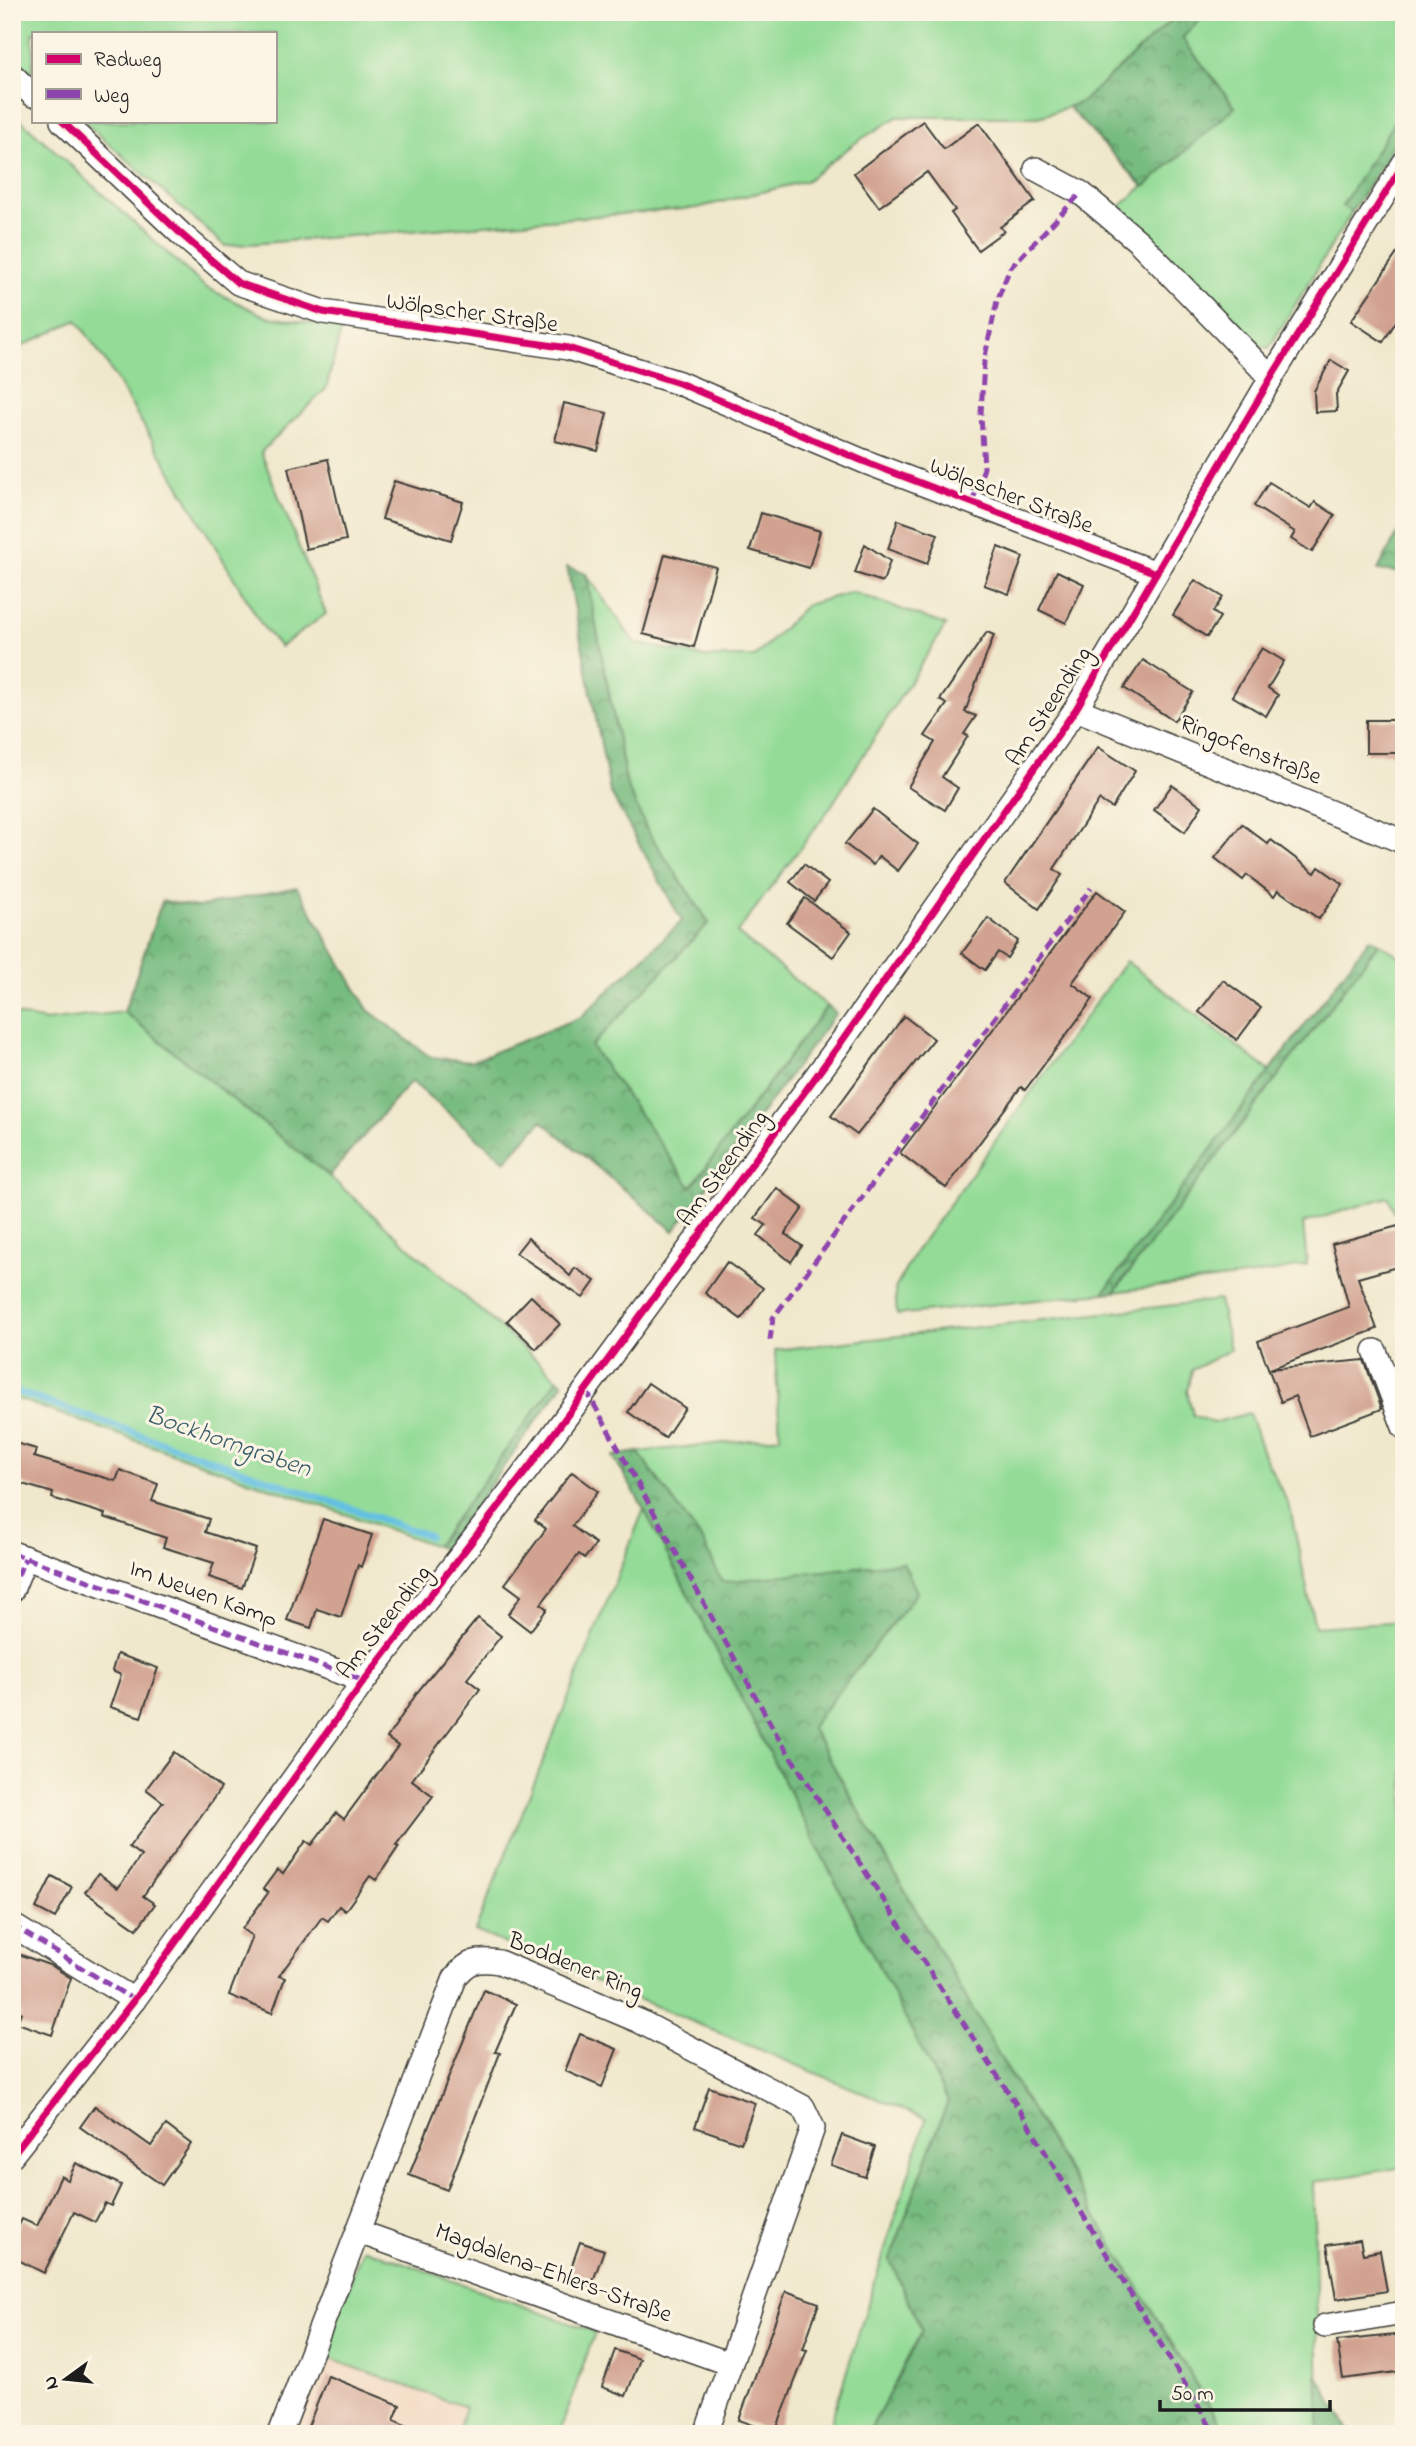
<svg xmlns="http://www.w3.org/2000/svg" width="1416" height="2446" font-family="'Indie Flower',sans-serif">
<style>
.built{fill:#f1d5bd}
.grass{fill:#93db96;stroke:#587c59;stroke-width:2}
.forest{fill:url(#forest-crowns);stroke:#496c4e;stroke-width:2}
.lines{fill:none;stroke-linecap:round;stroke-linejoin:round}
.stream{stroke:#64bfe2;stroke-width:7}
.building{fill:#d2a291}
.minor-casing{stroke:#3c3b36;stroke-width:26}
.minor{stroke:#fff;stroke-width:23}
.quiet{stroke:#8e44ad;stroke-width:5;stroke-dasharray:10 5;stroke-linecap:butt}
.cycleway-casing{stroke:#fcf5e5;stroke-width:11}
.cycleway{stroke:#d6006c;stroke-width:7}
.labels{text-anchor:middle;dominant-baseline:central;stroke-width:6;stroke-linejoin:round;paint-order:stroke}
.street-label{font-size:24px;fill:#1c1c1c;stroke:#fcf5e5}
.water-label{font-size:26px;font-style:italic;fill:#395d6b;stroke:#fcf5e5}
</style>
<defs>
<pattern id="forest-crowns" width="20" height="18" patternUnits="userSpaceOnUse" patternTransform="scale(1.75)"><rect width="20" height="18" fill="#76bb7f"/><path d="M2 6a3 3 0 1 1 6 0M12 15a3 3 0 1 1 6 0" fill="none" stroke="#609767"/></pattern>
</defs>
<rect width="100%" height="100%" fill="#fcf5e5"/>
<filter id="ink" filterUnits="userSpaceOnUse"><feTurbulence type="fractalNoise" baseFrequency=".0143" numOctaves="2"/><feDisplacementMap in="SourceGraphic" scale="14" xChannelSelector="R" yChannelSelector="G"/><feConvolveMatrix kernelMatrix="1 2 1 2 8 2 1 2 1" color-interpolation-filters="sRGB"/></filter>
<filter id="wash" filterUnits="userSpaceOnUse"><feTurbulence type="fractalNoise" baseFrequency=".00686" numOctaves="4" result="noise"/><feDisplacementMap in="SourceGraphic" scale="28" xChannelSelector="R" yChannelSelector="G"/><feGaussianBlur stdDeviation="1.57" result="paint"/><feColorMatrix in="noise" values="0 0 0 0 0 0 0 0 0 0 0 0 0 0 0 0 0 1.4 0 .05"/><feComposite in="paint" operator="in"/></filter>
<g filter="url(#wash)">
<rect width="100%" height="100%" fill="#f0e8cc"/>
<!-- built -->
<polygon class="built" points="322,2356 466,2407 457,2434 292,2434"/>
<!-- grass -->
<g class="grass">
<polygon points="12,12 1180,12 1082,102 1039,117 897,117 855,143 806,181 697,208 225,246 83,121 275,121 275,33 33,33 33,75 12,56"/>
<polygon points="1208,12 1404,12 1404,106 1343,206 1352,212 1269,348 1256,345 1117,209 1235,107 1182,38"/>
<polygon points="12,112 205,287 267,317 342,327 326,389 261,452 326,614 280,647 263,627 107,364 77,320 12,351"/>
<polygon points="586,574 635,643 704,657 755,657 806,605 852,592 946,625 830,808 737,933 827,1006 691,1187 591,1046 709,923 648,832 627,786"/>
<polygon points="1379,943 1404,959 1404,1233 1388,1197 1303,1223 1307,1265 1253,1275 1114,1292"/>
<polygon points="1126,961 1271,1072 1103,1293 897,1315 895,1289 915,1252"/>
<polygon points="124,1012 329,1176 558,1379 436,1546 12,1397 12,1014 45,1021"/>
<polygon points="1219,1300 1230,1350 1192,1370 1187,1391 1193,1415 1213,1423 1249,1413 1263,1453 1290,1508 1315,1627 1404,1621 1404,2167 1313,2182 1320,2434 1241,2434 1231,2422 1222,2427 1004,2064 811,1727 917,1592 721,1582 704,1543 638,1452 780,1437 775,1350"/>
<polygon points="644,1509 948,2101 890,2260 922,2331 868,2434 827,2434 926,2119 475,1931"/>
<polygon points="363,2248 595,2332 559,2434 457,2434 465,2407 322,2356"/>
</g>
<!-- forest -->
<g class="forest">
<polygon points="1180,12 1208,12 1182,38 1235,107 1144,187 1068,107 1082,102"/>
<polygon points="1404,106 1404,130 1352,212 1342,206"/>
<polygon points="1404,521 1404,573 1378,570"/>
<polygon points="567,567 586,574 627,786 648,832 709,923 591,1046 691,1187 827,1006 836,1013 674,1231 542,1121 505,1161 411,1081 329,1176 124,1012 162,901 198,907 297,887 368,1010 430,1057 472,1061 581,1017 682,921 610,792"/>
<polygon points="1370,938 1379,943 1114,1292 1103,1293"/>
<polygon points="558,1379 563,1384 444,1549 436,1546"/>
<polygon points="638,1452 704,1543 722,1582 903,1562 917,1592 811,1727 1004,2064 1201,2392 1222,2427 1232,2422 1241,2434 868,2434 922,2331 890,2260 948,2101 644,1509 613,1456"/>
<polygon points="1317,2374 1351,2434 1320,2434"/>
</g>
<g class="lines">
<!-- stream -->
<polyline class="stream" points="12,1390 429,1536"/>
</g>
<g id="blocks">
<!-- building -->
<g class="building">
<polygon points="923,121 944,149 979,123 1035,201 1000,227 1004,231 978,250 951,213 955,210 927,172 879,207 854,173"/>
<polygon points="1404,243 1404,309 1383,342 1351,321"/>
<polygon points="1331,360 1349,371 1336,394 1337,411 1315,412 1314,391"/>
<polygon points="564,403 607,413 598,451 555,441"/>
<polygon points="328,459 346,540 306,549 288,468"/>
<polygon points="394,481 463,502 451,540 382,519"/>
<polygon points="1269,482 1311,508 1315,502 1335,515 1312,552 1291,539 1295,532 1254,506"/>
<polygon points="761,513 820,531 809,568 750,550"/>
<polygon points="898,520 938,534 927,564 888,549"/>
<polygon points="865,544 890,561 883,582 855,573"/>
<polygon points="998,547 1023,557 1009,594 984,585"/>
<polygon points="665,554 716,567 694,647 643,634"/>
<polygon points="1057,571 1084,584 1066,623 1039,610"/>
<polygon points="1195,580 1223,597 1213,612 1220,617 1207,637 1173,615"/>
<polygon points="987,632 994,635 965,712 976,716 964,734 968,736 942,777 958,788 945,810 908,787 935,742 925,736 947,704 940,700"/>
<polygon points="1262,648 1284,661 1268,688 1278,695 1266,716 1232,696"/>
<polygon points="1143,660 1193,692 1174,721 1124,688"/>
<rect x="1366" y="720" width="38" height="33"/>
<polygon points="1098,747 1135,771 1112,808 1099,800 1054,869 1062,875 1039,909 1005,883"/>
<polygon points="1172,785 1202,806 1185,832 1154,810"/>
<polygon points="873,809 918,844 898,871 879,856 873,865 845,844"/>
<polygon points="1242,824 1268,844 1271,840 1315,873 1319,867 1343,884 1319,919 1278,890 1274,896 1247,875 1243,880 1215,858"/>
<polygon points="804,864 828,883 814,901 790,882"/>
<polygon points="1097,891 1125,912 1072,983 1093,999 1025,1090 1021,1087 946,1188 900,1153"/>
<polygon points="805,898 851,932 833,957 787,923"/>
<polygon points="988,918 1018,941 1007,958 998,952 985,970 962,953"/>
<polygon points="1223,980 1261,1008 1237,1040 1199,1012"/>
<polygon points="904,1016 934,1039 857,1135 831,1116"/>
<polygon points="777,1188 803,1208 785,1234 802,1246 791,1262 758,1235 766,1225 755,1218"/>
<polygon points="1398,1226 1404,1248 1404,1265 1358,1278 1377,1329 1270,1369 1364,1360 1382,1409 1310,1436 1295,1396 1281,1402 1258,1341 1349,1307 1332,1244"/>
<polygon points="528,1238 570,1276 575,1268 595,1281 583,1298 516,1253"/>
<polygon points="727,1262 763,1288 741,1319 705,1293"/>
<polygon points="531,1296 560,1324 536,1349 507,1321"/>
<polygon points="648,1383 685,1408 665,1438 628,1412"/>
<polygon points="12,1442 36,1449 34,1457 116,1481 120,1470 158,1484 152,1501 209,1519 205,1532 256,1549 242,1588 209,1577 214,1563 163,1547 166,1538 104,1517 105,1514 52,1498 53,1493 12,1481"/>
<polygon points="572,1472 598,1491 572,1526 596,1544 585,1558 579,1554 541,1604 547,1609 530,1631 508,1614 521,1596 505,1584 546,1529 535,1520"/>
<polygon points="323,1519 372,1535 361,1567 358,1565 341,1617 317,1609 311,1628 287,1620"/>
<polygon points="478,1618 501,1636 467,1679 480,1689 412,1780 433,1796 396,1845 399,1846 376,1880 370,1876 345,1911 339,1906 328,1921 322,1917 279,1976 285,1978 272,2013 229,1995 252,1936 242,1929 268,1893 263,1889 277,1870 283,1874 306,1841 312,1845 336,1813 344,1819 398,1746 387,1738 419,1690"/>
<polygon points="117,1654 158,1668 141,1717 110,1707 121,1675 112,1671"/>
<polygon points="174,1752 221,1788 143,1896 155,1904 137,1929 85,1892 98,1874 118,1888 141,1856 129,1847 163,1802 146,1789"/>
<polygon points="52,1876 72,1887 55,1918 36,1908"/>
<polygon points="18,1954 52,1966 71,1978 52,2035 17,2023 21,2012 12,2009 12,1972"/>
<polygon points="484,1990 516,2004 495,2052 500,2053 447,2190 409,2175"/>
<polygon points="580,2034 617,2049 602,2087 565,2071"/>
<polygon points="709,2087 755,2103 741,2143 695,2127"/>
<polygon points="95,2106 151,2146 166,2125 191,2144 162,2185 80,2127"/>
<polygon points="842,2135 875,2147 865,2177 831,2165"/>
<polygon points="76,2163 121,2185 111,2206 105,2203 95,2222 74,2212 44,2273 12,2257 12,2239 22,2219 37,2226 61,2176 68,2180"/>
<polygon points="1360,2240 1363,2254 1380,2251 1387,2291 1336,2299 1327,2245"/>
<polygon points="580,2242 604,2250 591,2287 567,2279"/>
<polygon points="786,2291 819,2303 803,2349 807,2350 775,2433 739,2420"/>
<polygon points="1404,2334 1404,2371 1343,2379 1337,2341"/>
<polygon points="615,2350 640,2359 626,2396 602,2387"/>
<polygon points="328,2376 400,2405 394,2420 425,2434 305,2434"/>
</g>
</g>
</g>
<g filter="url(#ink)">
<use href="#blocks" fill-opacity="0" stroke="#3c3b36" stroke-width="2"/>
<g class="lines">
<!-- minor casing -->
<g class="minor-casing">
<g id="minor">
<polyline points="12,75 33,95"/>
<polyline points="62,121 181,234 238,283 323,312 568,348 679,383 863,461 1156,573"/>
<polyline points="1036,169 1081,193 1139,242 1271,378"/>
<polyline points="1076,709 1404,842"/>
<polyline points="1375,1351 1404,1427"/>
<polyline points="12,1553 364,1681"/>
<polyline points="12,1590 25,1558"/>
<polyline points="12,1925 134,2000"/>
<polyline points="12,2155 134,2000 364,1681 530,1466 842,1041 1076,709 1271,378 1404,163"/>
<polyline points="359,2232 730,2364"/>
<polyline points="1325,2326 1404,2313"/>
<path d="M280 2434 455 1978C468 1960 478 1959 499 1962L639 2021 803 2107 813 2128 706 2434"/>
</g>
</g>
<!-- minor -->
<use href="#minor" class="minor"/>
<!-- quiet -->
<g class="quiet">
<polyline points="972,503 984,468 981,414 984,361 997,301 1010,268 1081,193"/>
<polyline points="770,1340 773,1318 1091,888"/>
<polyline points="586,1390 778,1737 1021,2112 1215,2434"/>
<polyline points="12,1553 364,1681"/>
<polyline points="12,1590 25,1558"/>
<polyline points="12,1925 134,2000"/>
</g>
<!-- cycleway casing -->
<g class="cycleway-casing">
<g id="cycleway">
<polyline points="62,121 181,234 238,283 323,312 568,348 679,383 863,461 1156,573"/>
<polyline points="12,2155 134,2000 364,1681 530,1466 842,1041 1076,709 1271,378 1404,163"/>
</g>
</g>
<!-- cycleway -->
<use href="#cycleway" class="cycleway"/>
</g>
</g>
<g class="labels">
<!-- street labels -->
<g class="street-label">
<text transform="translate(472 314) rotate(8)">Wölpscher Straße</text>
<text transform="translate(1011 497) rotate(21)">Wölpscher Straße</text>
<text transform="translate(1050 707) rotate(-57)">Am Steending</text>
<text transform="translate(1250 751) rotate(22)">Ringofenstraße</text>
<text transform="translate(724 1169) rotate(-54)">Am Steending</text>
<text transform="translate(203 1595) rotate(20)">Im Neuen Kamp</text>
<text transform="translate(385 1623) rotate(-52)">Am Steending</text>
<text transform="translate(575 1967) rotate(22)">Boddener Ring</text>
<text transform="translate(553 2274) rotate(20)">Magdalena-Ehlers-Straße</text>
</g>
<!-- water labels -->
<g class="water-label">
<text transform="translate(228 1443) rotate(19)">Bockhorngraben</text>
</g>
</g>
<!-- margin -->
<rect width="1416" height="2446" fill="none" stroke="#fcf5e5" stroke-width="42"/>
<!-- legend -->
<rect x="32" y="32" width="245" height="91" fill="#fcf5e5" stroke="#a29e95" stroke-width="2"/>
<rect x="46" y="54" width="35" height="10" fill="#d6006c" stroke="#a29e95" stroke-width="2"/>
<text x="94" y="66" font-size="21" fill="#1c1c1c">Radweg</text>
<rect x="46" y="89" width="35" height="10" fill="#8e44ad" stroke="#a29e95" stroke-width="2"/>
<text x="94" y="102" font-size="21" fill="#1c1c1c">Weg</text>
<!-- north arrow -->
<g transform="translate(66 2379) rotate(255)" stroke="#fcf5e5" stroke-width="5" paint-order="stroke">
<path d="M0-5L12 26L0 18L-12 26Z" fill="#1c1c1c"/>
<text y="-10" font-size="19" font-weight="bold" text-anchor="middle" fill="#1c1c1c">N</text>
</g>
<!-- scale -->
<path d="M1160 2400v10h170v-10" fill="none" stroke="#1c1c1c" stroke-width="3.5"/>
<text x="1171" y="2400" font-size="21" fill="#1c1c1c" stroke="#fcf5e5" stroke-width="5" paint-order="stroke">50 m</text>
</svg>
